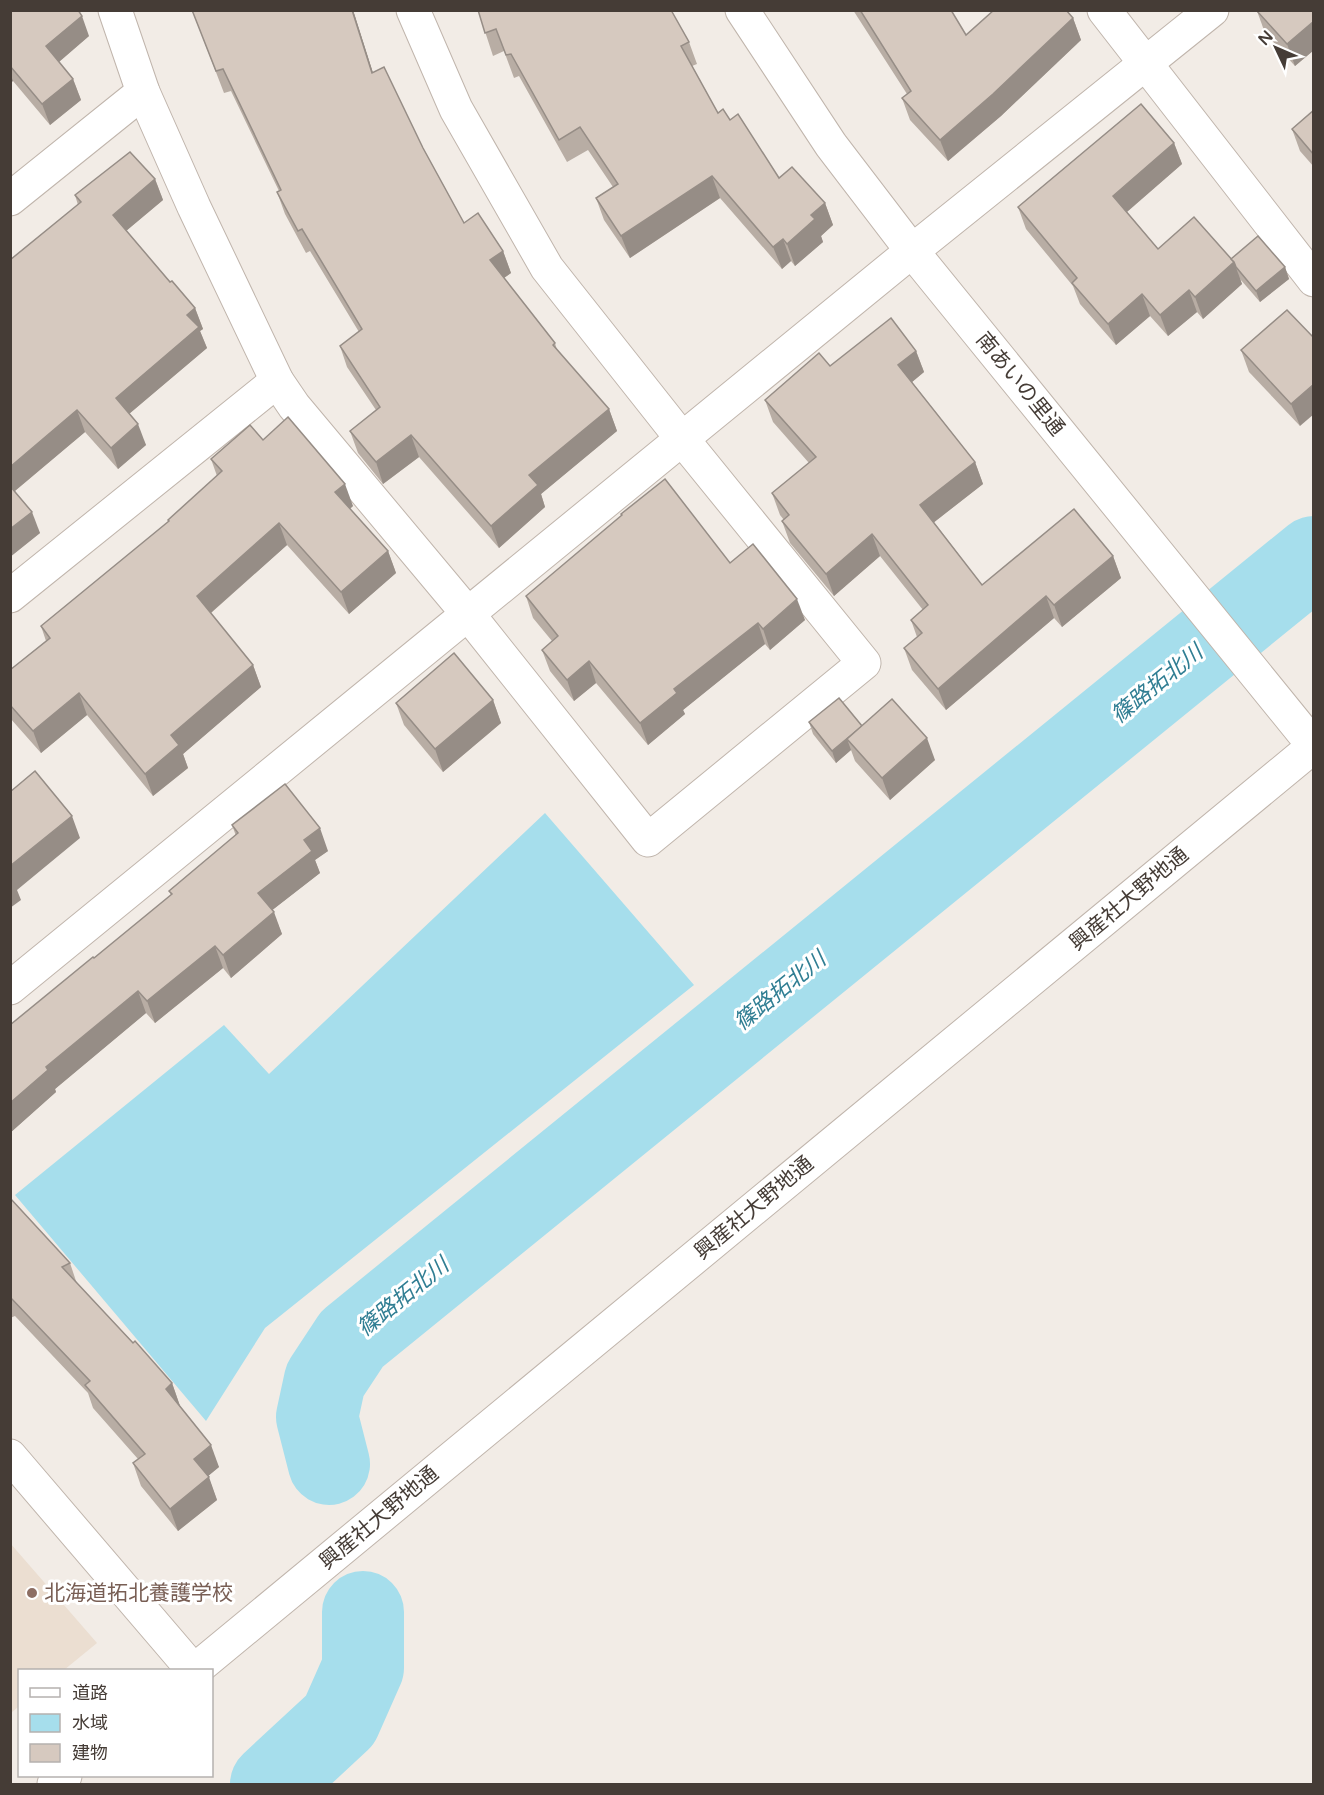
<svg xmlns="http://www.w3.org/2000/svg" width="1324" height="1795" font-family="'Varela Round','Noto Sans JP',sans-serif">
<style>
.education{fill:#ebded1}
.water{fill:#a6deec}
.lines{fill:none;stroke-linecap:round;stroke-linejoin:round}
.river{stroke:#a6deec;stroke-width:82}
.minor-casing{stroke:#c0b5ac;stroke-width:35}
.tertiary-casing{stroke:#c0b5ac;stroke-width:35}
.minor{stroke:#fff;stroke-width:33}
.tertiary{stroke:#fff;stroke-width:33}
.wall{fill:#b8ada4}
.shaded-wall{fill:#968d86}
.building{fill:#d6c9bf;stroke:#968d86;stroke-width:1.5}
.education-dot{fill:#8d6e63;stroke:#fff;stroke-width:2}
.labels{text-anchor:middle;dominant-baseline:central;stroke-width:6;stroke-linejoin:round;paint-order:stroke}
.street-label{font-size:21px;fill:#453c36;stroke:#fff}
.education-label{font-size:21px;fill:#785e54;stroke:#fff;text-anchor:start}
.water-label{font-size:22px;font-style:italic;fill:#307e93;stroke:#fff}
</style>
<rect width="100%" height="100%" fill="#f2ece6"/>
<!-- education -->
<polygon class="education" points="10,1543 97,1643 64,1670 20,1670 19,1706 11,1713"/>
<!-- water -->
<polygon class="water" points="545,813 694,985 265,1328 206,1421 15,1195 224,1025 269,1074"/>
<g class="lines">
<!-- river -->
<g class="river">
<polyline points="329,1464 317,1417 325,1380 352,1339 1314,557"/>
<polyline points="271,1784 340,1720 363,1668 363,1612"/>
</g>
<!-- minor casing -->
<g class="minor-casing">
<g id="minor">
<polyline points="115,10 143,92 194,207 277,381 294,406 468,614 648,840 864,663 683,440 547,268 456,109 413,10"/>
<polyline points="1104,10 1314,280"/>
<polyline points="10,199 143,92"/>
<polyline points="10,596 277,381"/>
<polyline points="10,988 912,251 1212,10"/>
</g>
</g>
<!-- tertiary casing -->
<g class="tertiary-casing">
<g id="tertiary">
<polyline points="742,10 831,145 912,251 1314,746"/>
<polyline points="10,1456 193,1670"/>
<polyline points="195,1670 1314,746"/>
<polyline points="54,1784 65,1776"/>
</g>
</g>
<!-- minor -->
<use href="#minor" class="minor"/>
<!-- tertiary -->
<use href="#tertiary" class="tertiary"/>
</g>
<!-- wall -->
<g class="wall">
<polygon points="10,10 89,36 59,62 73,79 81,100 50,125 13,81 10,83"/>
<polygon points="192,10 353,10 373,73 423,148 464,223 503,251 511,273 504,278 555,343 557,350 609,409 617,431 541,494 545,507 499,548 419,457 383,484 358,453 350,431 376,410 347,367 340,346 359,332 310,251 306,253 285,214 277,192 279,191 231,91 224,93"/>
<polygon points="478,10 689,42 697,64 692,66 718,113 730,120 779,178 825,203 833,225 821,236 823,242 795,266 791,261 782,269 720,198 630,258 604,220 596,198 613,187 588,150 567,162 519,76 514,78 504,51 493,56"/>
<polygon points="853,10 951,10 966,35 1073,18 1081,40 1001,116 948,161 910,120 902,98 907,94"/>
<polygon points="1314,10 1314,50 1295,66 1265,33 1257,11"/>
<polygon points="1314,110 1314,167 1300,151 1292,129"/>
<polygon points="1174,143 1182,164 1127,212 1158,249 1285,267 1289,279 1260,302 1240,279 1242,284 1203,319 1197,312 1168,336 1150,316 1116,345 1080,304 1073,286 1026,229 1018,207"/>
<polygon points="155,179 163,200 126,231 170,282 195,308 203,329 200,331 207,348 129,414 146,445 118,469 85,432 15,491 40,533 10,557 10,260 78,205 75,195"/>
<polygon points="1287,310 1300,426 1249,372 1241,350"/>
<polygon points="916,351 924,372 912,382 975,462 983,484 934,522 982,585 1113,556 1121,578 1062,627 1054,618 946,710 912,670 904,648 917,637 911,620 923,610 880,556 834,596 790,543 782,521 784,520 780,515 772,493 809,463 773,422 765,400 830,366"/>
<polygon points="263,440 353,506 350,509 388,551 396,573 349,614 287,545 211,613 253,665 261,687 183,754 188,768 153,796 87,715 41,753 10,718 10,670 46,641 41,626 168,522 168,520 217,476 211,459"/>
<polygon points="730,563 805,620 770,650 765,644 683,710 685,714 648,745 596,683 574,701 550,671 542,650 552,641 533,618 526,596"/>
<polygon points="493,700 501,723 443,772 404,725 396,703"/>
<polygon points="809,722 862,726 935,760 890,800 855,761 851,750 836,763 813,734"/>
<polygon points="232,825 328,851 315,860 320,873 272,910 282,934 231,978 223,968 155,1023 146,1013 55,1089 56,1092 10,1133 94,958 171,895 169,891 236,836"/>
<polygon points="10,1198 70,1263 77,1284 172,1383 180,1406 219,1467 208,1476 217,1500 178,1531 141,1486 133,1463 138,1459 93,1408 88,1393 15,1316 10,1318"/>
</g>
<!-- shaded-wall -->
<g class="shaded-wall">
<polygon points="352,10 353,10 380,95 372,73"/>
<polygon points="82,16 89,36 53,67 46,46"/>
<polygon points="1073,18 1081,40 1001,116 948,161 940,140"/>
<polygon points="1314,21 1314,50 1295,66 1287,44"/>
<polygon points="10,73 13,81 10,83"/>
<polygon points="73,79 81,100 50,125 42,104"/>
<polygon points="1174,143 1182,164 1121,217 1113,196"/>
<polygon points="712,176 720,198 630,258 621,236"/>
<polygon points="155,179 163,200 120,236 113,215"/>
<polygon points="825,203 833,225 821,236 823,242 795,266 787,244 811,215"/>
<polygon points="783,239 791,261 782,269 773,247"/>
<polygon points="503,251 511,273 498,282 490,260"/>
<polygon points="1234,262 1242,284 1203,319 1195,297"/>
<polygon points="1285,267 1289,279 1260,302 1256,291"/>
<polygon points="1189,290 1197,312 1168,336 1160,315"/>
<polygon points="1142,294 1150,316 1116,345 1108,324"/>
<polygon points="195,308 203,329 200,331 207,348 123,419 116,398 187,315"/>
<polygon points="916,351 924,372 906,387 898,365"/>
<polygon points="1314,384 1314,414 1300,426 1291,404"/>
<polygon points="609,409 617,431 541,494 545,507 499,548 491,526 529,475"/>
<polygon points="77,410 85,432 10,495 10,467"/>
<polygon points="138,424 146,445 118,469 111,448"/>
<polygon points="411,435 419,457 383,484 376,462"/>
<polygon points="975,462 983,484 928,527 920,505"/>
<polygon points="345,484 353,506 343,514 335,492"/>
<polygon points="32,512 40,533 10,557 10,529"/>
<polygon points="279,523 287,545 205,618 197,596"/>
<polygon points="872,534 880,556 834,596 826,574"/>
<polygon points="388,551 396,573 349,614 341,592"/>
<polygon points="1113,556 1121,578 1062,627 1054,605"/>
<polygon points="1046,596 1054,618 946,710 938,689"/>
<polygon points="797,599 805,620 770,650 763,629"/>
<polygon points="758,623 765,644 683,710 685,714 648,745 640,723 674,689"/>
<polygon points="589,661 596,683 574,701 567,680"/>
<polygon points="253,665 261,687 183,754 188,768 153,796 145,774 171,735"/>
<polygon points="79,693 87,715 41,753 33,731"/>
<polygon points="493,700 501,723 443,772 435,749"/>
<polygon points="862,727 847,739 851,750 836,763 832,751"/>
<polygon points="927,738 935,760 890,800 882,778"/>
<polygon points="72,816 80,838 17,890 21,900 10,908 10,866"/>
<polygon points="320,828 328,851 315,860 320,873 266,915 258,893 304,840"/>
<polygon points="274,912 282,934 231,978 223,955"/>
<polygon points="215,946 223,968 155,1023 147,1001"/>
<polygon points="138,991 146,1013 55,1089 56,1092 10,1133 10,1103 46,1067"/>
<polygon points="172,1383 180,1406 174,1411 166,1389"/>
<polygon points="211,1445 219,1467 202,1481 194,1459"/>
<polygon points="209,1477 217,1500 178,1531 170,1509"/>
</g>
<!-- building -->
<g class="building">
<polygon points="10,10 78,10 82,16 46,46 73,79 42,104 10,66"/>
<polygon points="192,10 352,10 372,73 384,67 423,148 464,223 478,213 503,251 490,260 555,343 553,345 609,409 529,475 538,485 491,526 411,435 376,462 350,431 380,407 340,346 362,329 302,229 298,231 277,192 281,190 223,69 216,71"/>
<polygon points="478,10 663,10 663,11 671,10 689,42 681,46 718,113 723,109 730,120 738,114 779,178 792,167 825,203 811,215 815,219 787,244 783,239 773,247 712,176 621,236 596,198 618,184 580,127 559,140 511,54 506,55 496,29 485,33"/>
<polygon points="860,10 951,10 966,35 994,10 1066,10 1073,18 993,94 940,140 902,98 911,91"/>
<polygon points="1258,10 1314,10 1314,21 1287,44 1257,11"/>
<polygon points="1141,104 1174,143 1113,196 1158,249 1194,217 1234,262 1195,297 1189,290 1160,315 1142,294 1108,324 1072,283 1077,278 1018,207"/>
<polygon points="1314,110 1314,155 1292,129"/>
<polygon points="130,152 155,179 113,215 170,282 172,281 195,308 187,315 199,327 116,398 138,424 111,448 77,410 10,467 10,260 81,202 75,195"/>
<polygon points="1258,236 1285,267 1256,291 1236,267 1234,262 1231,259"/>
<polygon points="1287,310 1314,338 1314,384 1291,404 1241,350"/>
<polygon points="891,318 916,351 898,365 975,462 920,505 982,585 1074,509 1113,556 1054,605 1046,596 938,689 904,648 922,633 911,620 928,605 872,534 826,574 782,521 789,515 772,493 816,457 765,400 819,353 830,366"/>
<polygon points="288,417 345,484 335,492 388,551 341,592 279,523 197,596 253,665 171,735 179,745 145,774 79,693 33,731 10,705 10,670 50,638 41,626 169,521 168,520 222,471 211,459 250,425 263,440"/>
<polygon points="665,479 730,563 753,544 797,599 763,629 758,623 674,689 677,693 640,723 589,661 567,680 542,650 558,636 526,596 622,515 621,514"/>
<polygon points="10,486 32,512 10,529"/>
<polygon points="454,653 493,700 435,749 396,703"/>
<polygon points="839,698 862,726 832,751 809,722"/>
<polygon points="892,699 927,738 882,778 847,739"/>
<polygon points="35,771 72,816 10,866 10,792"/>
<polygon points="285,784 320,828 304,840 312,851 258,893 274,912 223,955 215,946 147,1001 138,991 46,1067 48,1070 10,1103 10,1025 93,957 94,958 172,894 169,891 238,833 232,825"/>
<polygon points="10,1198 70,1263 62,1267 133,1343 135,1341 172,1383 166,1389 211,1445 194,1459 209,1477 170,1509 133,1463 145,1454 85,1385 90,1381 10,1297"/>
</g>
<!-- markers -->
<circle class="education-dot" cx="32" cy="1593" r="6"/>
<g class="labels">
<!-- street labels -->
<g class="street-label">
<text transform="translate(1020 384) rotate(51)">南あいの里通</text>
<text transform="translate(1129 899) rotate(-40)">興産社大野地通</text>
<text transform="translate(754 1208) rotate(-40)">興産社大野地通</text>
<text transform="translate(379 1518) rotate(-40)">興産社大野地通</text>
</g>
<!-- education labels -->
<g class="education-label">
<text x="44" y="1593">北海道拓北養護学校</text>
</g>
<!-- water labels -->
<g class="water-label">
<text transform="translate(1157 684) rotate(-39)">篠路拓北川</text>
<text transform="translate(780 991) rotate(-39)">篠路拓北川</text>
<text transform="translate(403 1297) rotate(-39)">篠路拓北川</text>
</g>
</g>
<!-- border -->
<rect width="1324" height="1795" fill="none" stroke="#453c36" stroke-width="24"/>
<!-- legend -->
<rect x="18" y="1669" width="195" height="108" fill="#ffffff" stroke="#b5b1af" stroke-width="1.5"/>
<rect x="30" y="1688" width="30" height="9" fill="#ffffff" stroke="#b5b1af" stroke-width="1.5"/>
<text x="72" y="1699" font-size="18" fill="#453c36">道路</text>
<rect x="30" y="1714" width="30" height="18" fill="#a6deec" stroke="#b5b1af" stroke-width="1.5"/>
<text x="72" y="1729" font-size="18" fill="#453c36">水域</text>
<rect x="30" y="1744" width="30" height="18" fill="#d6c9bf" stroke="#b5b1af" stroke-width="1.5"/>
<text x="72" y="1759" font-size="18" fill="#453c36">建物</text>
<!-- north arrow -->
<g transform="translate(1276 48) rotate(314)" stroke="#ffffff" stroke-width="4.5" paint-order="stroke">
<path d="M0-4.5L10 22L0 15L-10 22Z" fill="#453c36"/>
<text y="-9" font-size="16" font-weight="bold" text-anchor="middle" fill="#453c36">N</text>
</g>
</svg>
